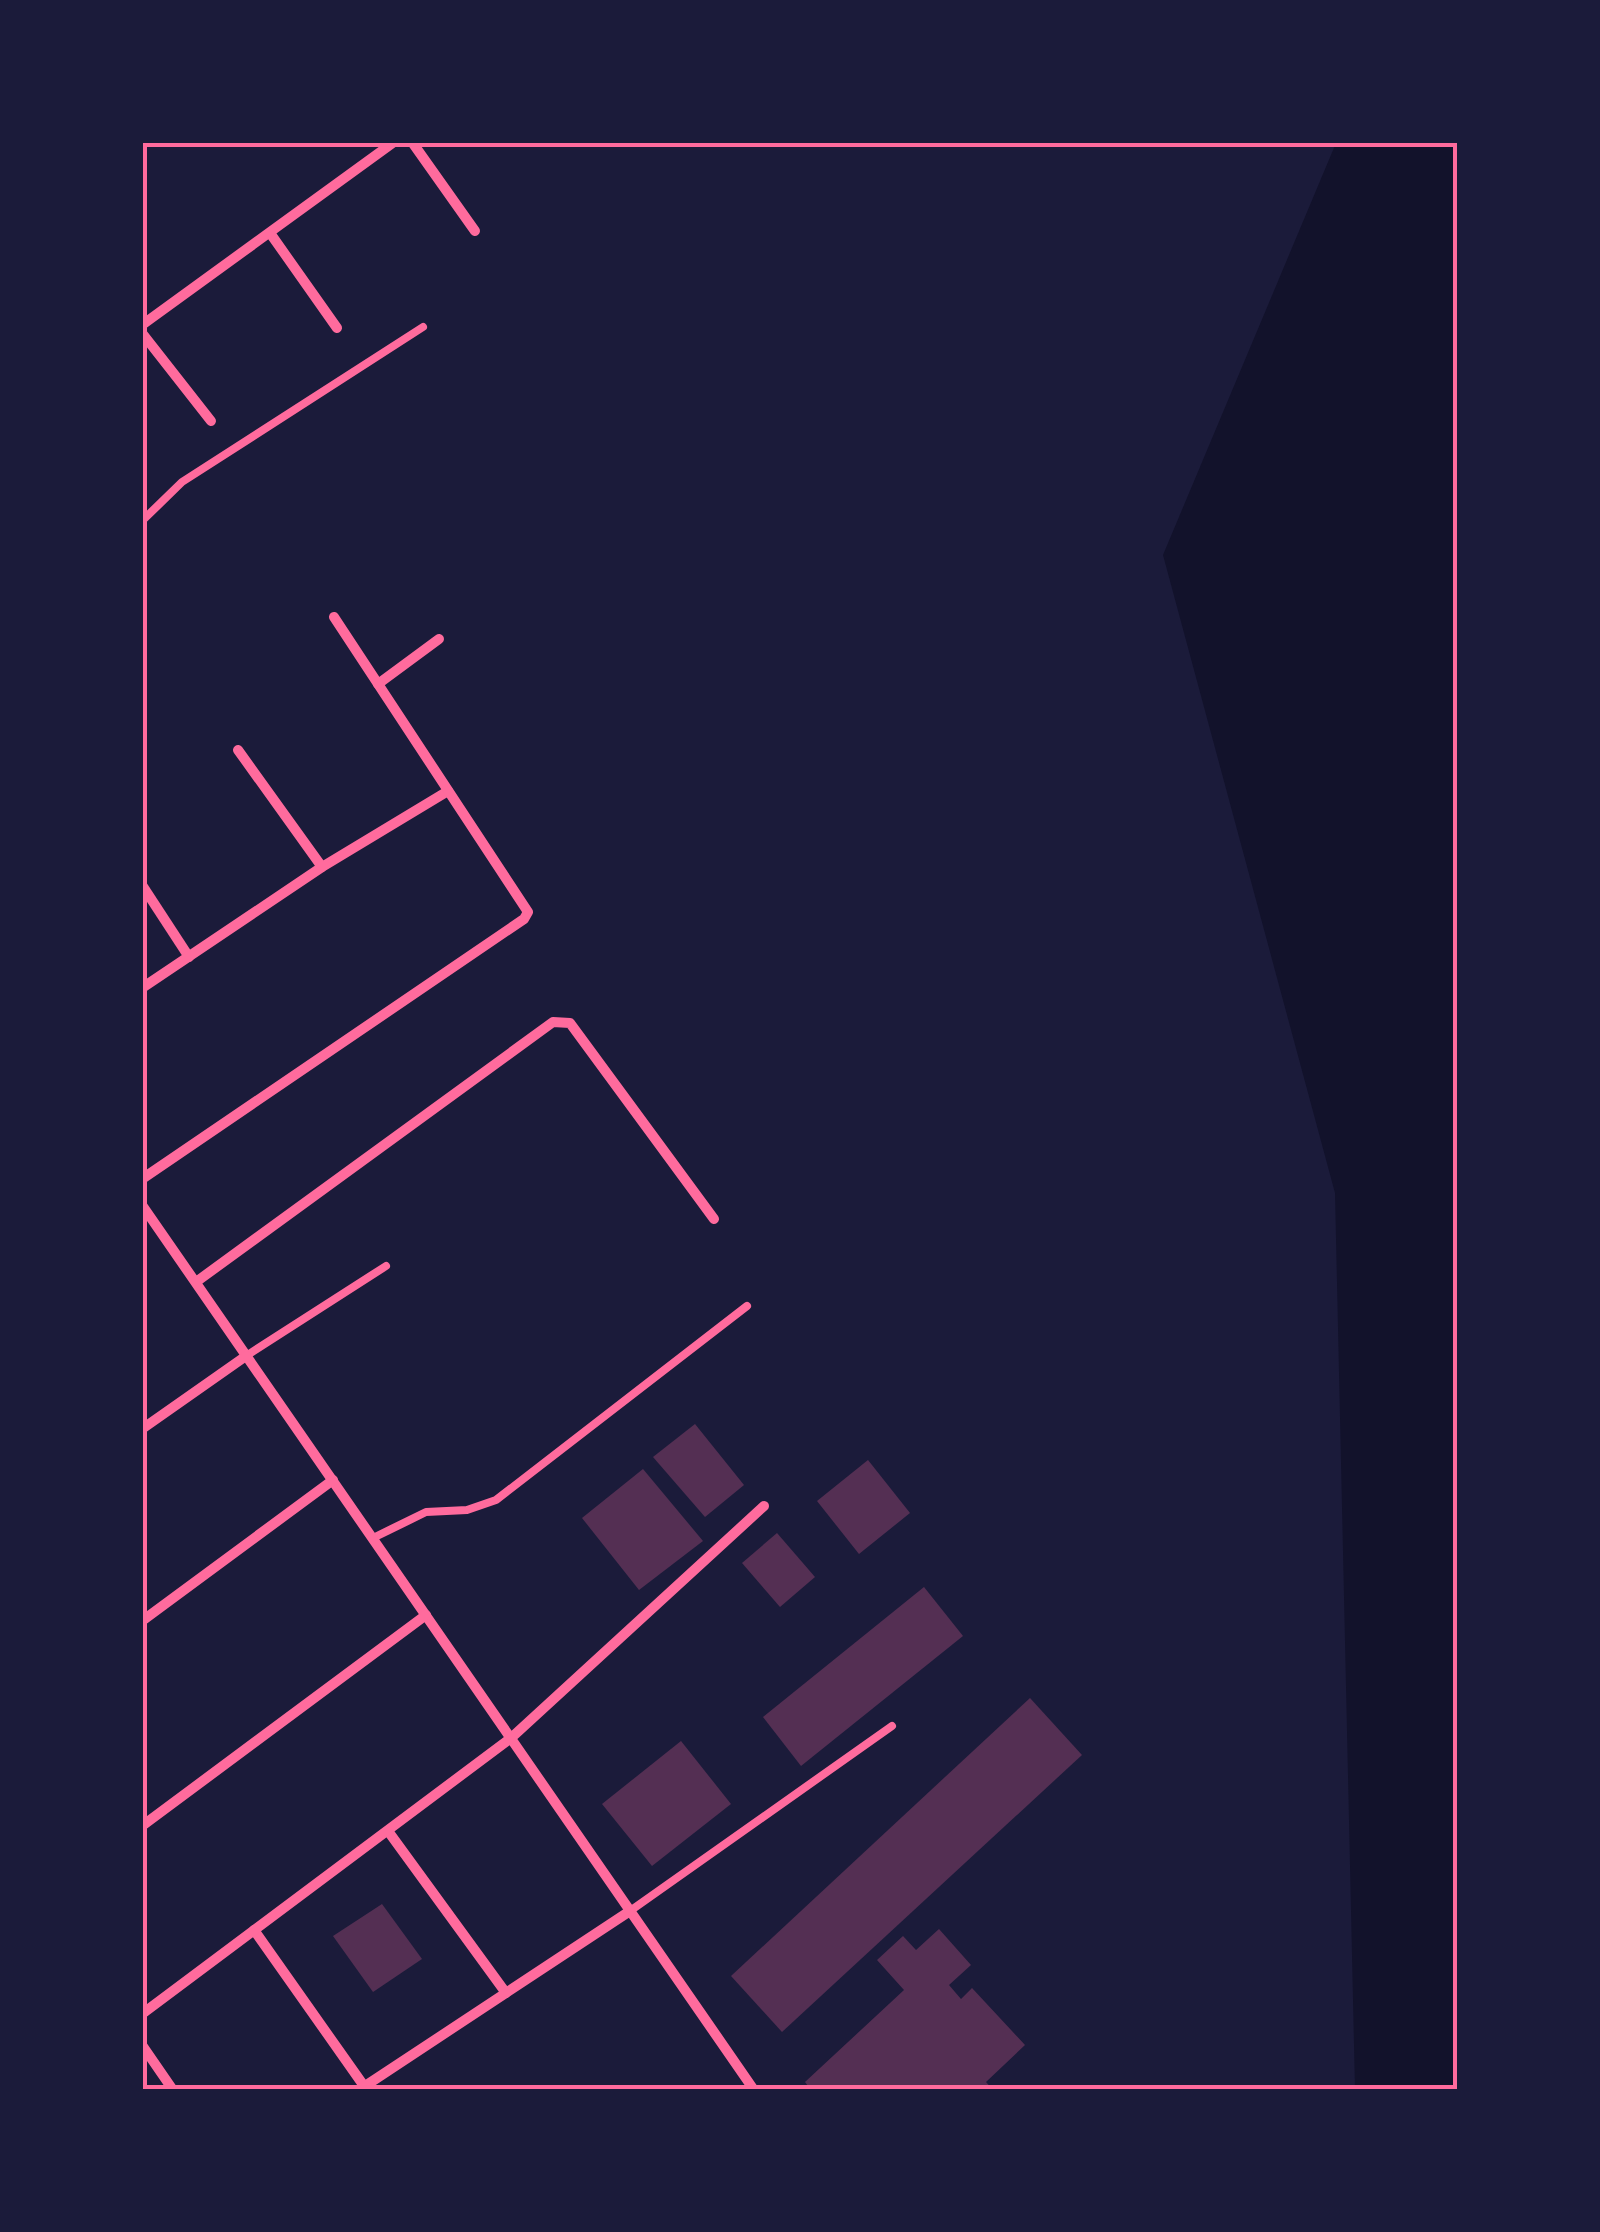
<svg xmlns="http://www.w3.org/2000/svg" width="1600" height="2232" font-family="Helvetica,sans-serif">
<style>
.water{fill:#12122b}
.building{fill:#542f53}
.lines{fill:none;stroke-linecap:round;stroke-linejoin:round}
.service{stroke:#ff6b9d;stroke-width:8}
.minor{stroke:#ff6b9d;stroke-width:10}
.neatline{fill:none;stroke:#ff6b9d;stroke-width:4}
</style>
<rect width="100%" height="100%" fill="#1b1b3a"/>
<!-- water -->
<polygon class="water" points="1336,143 1457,143 1457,2089 1355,2089 1335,1193 1163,555"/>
<!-- building -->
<g class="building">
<polygon points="695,1424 744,1485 705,1517 653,1457"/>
<polygon points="868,1460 910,1513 859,1554 817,1501"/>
<polygon points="643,1469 703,1541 639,1590 582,1518"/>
<polygon points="777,1533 815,1577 780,1607 742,1563"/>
<polygon points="924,1587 963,1636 801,1766 763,1717"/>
<polygon points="1030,1698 1082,1755 782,2032 731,1976"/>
<polygon points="681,1741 731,1804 652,1866 602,1804"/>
<polygon points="382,1904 422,1959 373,1992 333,1936"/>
<polygon points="939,1929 971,1965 949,1985 961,1999 972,1988 1025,2045 986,2082 993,2090 811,2090 805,2082 904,1990 877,1960 903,1936 916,1950"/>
</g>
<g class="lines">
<!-- service -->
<g class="service">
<polyline points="142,521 182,482 423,327"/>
<polyline points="246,1356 386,1266"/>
<polyline points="373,1538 426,1512 467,1510 496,1500 747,1306"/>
<polyline points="630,1911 892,1726"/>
</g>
<!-- minor -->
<g class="minor">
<polyline points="412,142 475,231"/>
<polyline points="270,233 337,328"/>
<polyline points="142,325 394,142"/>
<polyline points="142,333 211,421"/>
<polyline points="378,684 439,639"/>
<polyline points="238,750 322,867"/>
<polyline points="142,885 189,957"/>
<polyline points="142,988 322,867 448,791"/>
<polyline points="142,1179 524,919 528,912 334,617"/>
<polyline points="142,1205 754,2090"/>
<polyline points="196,1282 553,1022 570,1023 714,1219"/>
<polyline points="142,1429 246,1356"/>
<polyline points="142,1621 333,1480"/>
<polyline points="142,1826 426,1615"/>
<polyline points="388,1831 506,1993"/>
<polyline points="254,1930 364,2086"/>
<polyline points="142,2014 511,1738 764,1506"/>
<polyline points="142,2045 173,2090"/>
<polyline points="359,2090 630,1911"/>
</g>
</g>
<!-- border -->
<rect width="1600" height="2232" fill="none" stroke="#1b1b3a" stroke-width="290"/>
<rect x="145" y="145" width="1310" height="1942" class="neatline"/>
</svg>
